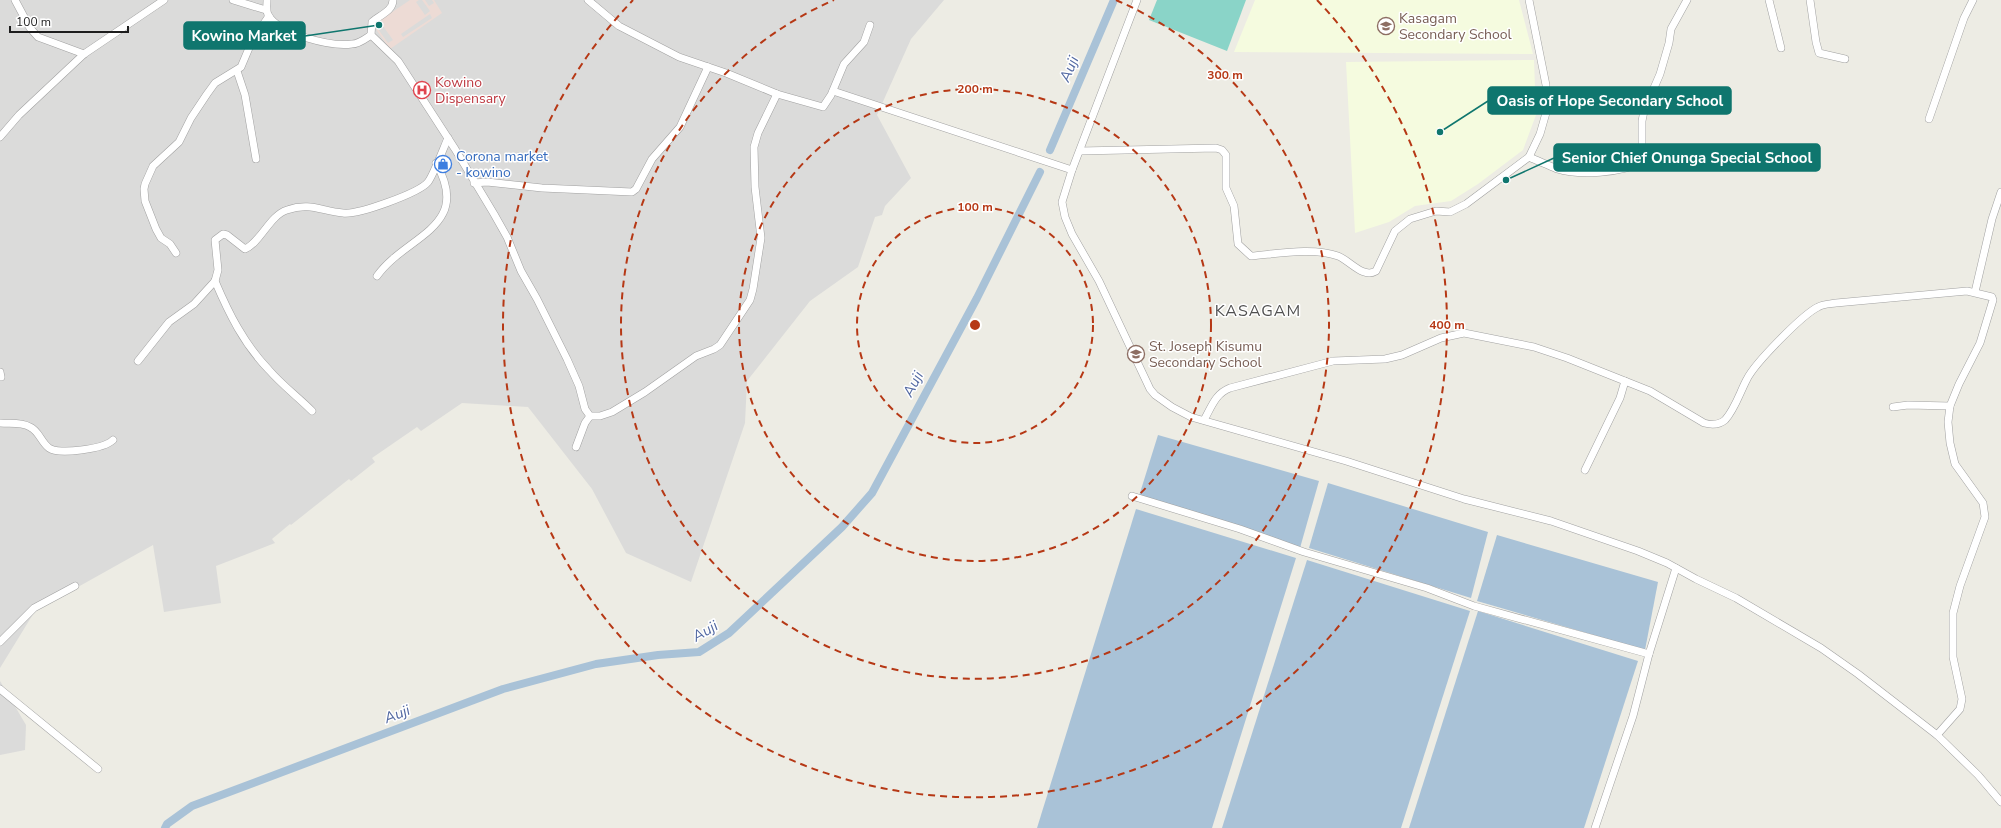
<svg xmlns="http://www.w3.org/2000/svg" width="2001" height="828" font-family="'Nunito Sans',sans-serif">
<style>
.residential{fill:#dbdbda}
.commercial{fill:#eddbd5;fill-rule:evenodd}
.education{fill:#f5fbdf}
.pitch{fill:#8ad4c8}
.water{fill:#a9c2d7}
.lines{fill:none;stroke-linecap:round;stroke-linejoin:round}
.canal{stroke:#a9c2d7;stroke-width:8}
.street-casing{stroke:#a1a1a1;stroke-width:8}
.street{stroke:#fff;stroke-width:7}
.ring{fill:none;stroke:#b63815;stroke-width:2;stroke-dasharray:7 5}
.labels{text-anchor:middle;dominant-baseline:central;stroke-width:3;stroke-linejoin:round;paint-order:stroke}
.education-label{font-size:14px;fill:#785e54;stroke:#fff;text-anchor:start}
.health-label{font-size:14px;fill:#be3a42;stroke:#fff;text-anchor:start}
.shop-label{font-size:14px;fill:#366cbe;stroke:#fff;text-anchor:start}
.water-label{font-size:15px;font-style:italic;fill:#546aa3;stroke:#fff}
.quarter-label{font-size:16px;letter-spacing:1px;fill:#505050;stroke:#fff}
.centre{fill:#b63815;stroke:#fff;stroke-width:2}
.ring-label{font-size:12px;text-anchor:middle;font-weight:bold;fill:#b63815;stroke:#fff;stroke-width:3;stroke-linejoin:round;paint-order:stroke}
.leader{fill:none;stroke:#0f766e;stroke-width:1.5}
.callout-dot{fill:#0f766e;stroke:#fff;stroke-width:1.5}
.callout{fill:#0f766e;stroke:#0f766e;stroke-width:1.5}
.callout-label{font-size:15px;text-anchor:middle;font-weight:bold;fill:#fff}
</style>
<rect width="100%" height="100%" fill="#edece4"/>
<!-- residential -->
<g class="residential">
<polygon points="0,0 944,0 911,39 877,115 911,178 885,206 882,215 875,217 858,267 810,301 747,381 745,423 691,582 626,553 592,489 528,407 462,403 421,431 417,427 372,458 375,462 351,481 349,479 291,525 290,524 272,539 275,543 216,566 221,603 164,612 153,545 35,611 0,668"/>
<polygon points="0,681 26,725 25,750 0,755"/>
</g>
<!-- commercial -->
<path class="commercial" d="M410 0H419L416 2 425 15 430 11 422 0H425L429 6 434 3 432 0H434L442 13 390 49 373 25ZM430 14 432 18 403 37 401 34ZM383 26 393 40 388 43 378 29Z"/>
<!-- education -->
<g class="education">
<polygon points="1255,0 1519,0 1533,54 1234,52"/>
<polygon points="1534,60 1536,115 1523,150 1478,184 1451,201 1415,206 1389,222 1355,233 1346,62"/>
</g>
<!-- pitch -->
<polygon class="pitch" points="1157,0 1246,0 1227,51 1149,20"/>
<!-- water -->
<g class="water">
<polygon points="1158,435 1319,481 1300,548 1139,496"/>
<polygon points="1328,483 1488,532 1471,598 1309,548"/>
<polygon points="1136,509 1296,558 1212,828 1037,828"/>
<polygon points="1497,535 1658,582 1645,650 1477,601"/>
<polygon points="1307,560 1470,611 1401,828 1222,828"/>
<polygon points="1478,611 1638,661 1584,828 1409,828"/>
</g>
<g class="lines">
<!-- canal -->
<g class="canal">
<polyline points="1050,150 1114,0"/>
<polyline points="165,828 167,824 192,806 503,689 596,664 658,655 699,652 729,633 842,527 872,493 977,298 1040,172"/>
</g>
<!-- street casing -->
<g class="street-casing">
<g id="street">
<polyline points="15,0 30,28 38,37 84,54"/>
<polyline points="233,0 266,10"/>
<path d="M267 0C267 5 266 10 268 15 279 34 331 47 352 44 359 44 365 39 371 35"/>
<path d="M393 0C393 11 380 15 372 22L371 35 398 61 455 149 494 214 507 237 521 271 537 299 567 359 579 386 585 409 590 416H600L612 412 645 392 696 356 714 349 720 345 750 300 753 289 761 238 755 187 754 147 758 133 777 94"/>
<polyline points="588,0 619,26 679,57 726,73 777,94 823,107 831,95 844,64 864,42 870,25"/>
<polyline points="1137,0 1072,170 1062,202 1065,217 1072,234 1099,281 1150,389 1155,395 1172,407 1191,417 1346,461 1464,499 1551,521 1638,551 1667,563 1696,579 1736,598 1821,648 1858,674 1937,735 1978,775 2001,802"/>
<polyline points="1769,0 1781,48"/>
<polyline points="1810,0 1816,42 1819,53 1845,59"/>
<polyline points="237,71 245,95 256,159"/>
<polyline points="833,91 1072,170"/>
<polyline points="1929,119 1964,18 1973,0"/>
<polyline points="0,137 19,115 84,54 164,0"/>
<path d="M1080 151 1216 148 1222 150 1226 155V188L1234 206 1238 244 1251 256C1276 254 1313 247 1338 256 1349 260 1363 279 1376 271L1395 231 1410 219 1436 211 1450 212 1466 204 1529 157 1540 134 1546 113V85L1529 0"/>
<path d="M1529 157C1538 161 1548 165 1557 169 1579 176 1622 173 1642 162V121L1644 111 1660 74 1669 43 1671 29 1687 0"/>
<polyline points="474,183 487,182 542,188 632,192 636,189 652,159 680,127 708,67"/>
<polyline points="176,253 170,244 161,238 156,229 145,201 144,189 145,184 153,166 179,142 191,118 207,94 215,83 241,67 252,41 269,16"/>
<path d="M377 276C406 235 473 228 436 163"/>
<path d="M215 281C229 314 244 344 269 370 282 385 298 397 312 411"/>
<polyline points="1975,292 1992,219 2001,192"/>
<path d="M138 361 169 322 194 304 215 281 218 270 215 240 223 234 227 235 245 249C260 243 270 215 287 210 310 202 321 211 343 213 358 215 419 193 428 182 433 176 444 147 448 138"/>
<polyline points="0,372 1,377"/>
<polyline points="1893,407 1908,405 1950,406"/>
<path d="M1204 420C1212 406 1215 394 1230 388L1333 361 1385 359 1402 355 1441 338 1464 333 1534 347 1567 358 1650 391 1704 423C1711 425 1719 425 1725 420 1735 409 1740 392 1747 379 1755 363 1802 315 1818 307 1823 304 1830 304 1836 303L1967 291 1992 297 1993 300 1980 343 1959 384 1950 406 1948 422 1950 443 1955 464 1983 503 1985 517 1960 586 1953 613V657L1962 699 1960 709 1937 735"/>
<path d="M0 423C10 424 21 422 30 427 39 431 41 442 49 448 58 455 104 449 113 440"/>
<polyline points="576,447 585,423 590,416"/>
<polyline points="1585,470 1620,398 1625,381"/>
<polyline points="1132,496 1240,529 1304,552 1427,588 1474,606 1649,654"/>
<polyline points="0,642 34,608 75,586"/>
<polyline points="0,689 98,769"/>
<polyline points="1595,828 1633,716 1649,654 1676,568"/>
</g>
</g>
<!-- street -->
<use href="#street" class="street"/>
</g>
<!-- distance rings -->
<g class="ring">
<circle cx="975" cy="325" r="118"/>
<circle cx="975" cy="325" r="236"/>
<path d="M1116 0A354 354 0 1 1 834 0"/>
<path d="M1317 0A472 472 0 1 1 633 0"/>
</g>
<!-- icons -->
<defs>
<g id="school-ring" transform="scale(0.9)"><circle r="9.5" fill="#fff" stroke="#8d6e63" stroke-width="1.5"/><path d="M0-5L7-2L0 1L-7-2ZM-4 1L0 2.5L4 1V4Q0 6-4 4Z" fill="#8d6e63"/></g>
<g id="hospital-ring" transform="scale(0.9)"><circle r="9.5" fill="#fff" stroke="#e0444e" stroke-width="1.5"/><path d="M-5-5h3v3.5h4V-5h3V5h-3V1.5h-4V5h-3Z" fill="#e0444e"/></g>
<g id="shop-ring" transform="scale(0.9)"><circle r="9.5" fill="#fff" stroke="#3f7fe0" stroke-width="1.5"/><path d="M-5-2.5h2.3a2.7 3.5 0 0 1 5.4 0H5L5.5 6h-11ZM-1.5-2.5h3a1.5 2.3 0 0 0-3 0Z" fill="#3f7fe0"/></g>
</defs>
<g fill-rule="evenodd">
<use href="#school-ring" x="1386" y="26"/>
<use href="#hospital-ring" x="422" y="90"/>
<use href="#shop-ring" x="443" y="164"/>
<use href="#school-ring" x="1136" y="354"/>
</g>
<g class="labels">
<!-- education labels -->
<g class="education-label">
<text x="1399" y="18">Kasagam<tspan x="1399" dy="16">Secondary School</tspan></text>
<text x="1149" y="346">St. Joseph Kisumu<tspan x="1149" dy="16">Secondary School</tspan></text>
</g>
<!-- health labels -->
<g class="health-label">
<text x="435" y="82">Kowino<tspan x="435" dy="16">Dispensary</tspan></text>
</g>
<!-- shop labels -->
<g class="shop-label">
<text x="456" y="156">Corona market<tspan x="456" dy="16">- kowino</tspan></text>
</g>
<!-- water labels -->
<g class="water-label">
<text transform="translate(1069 69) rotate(-67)">Auji</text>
<text transform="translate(913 384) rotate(-62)">Auji</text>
<text transform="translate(705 631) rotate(-30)">Auji</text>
<text transform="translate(397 714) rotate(-21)">Auji</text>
</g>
<!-- quarter labels -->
<g class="quarter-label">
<text x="1258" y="311">KASAGAM</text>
</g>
</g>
<circle cx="975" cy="325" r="6" class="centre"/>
<g class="ring-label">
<text x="1225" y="79">300 m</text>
<text x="975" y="93">200 m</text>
<text x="975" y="211">100 m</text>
<text x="1447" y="329">400 m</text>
</g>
<!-- callouts -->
<path class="leader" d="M379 25L305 36M1440 132L1488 101M1506 180L1554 158"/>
<g class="callout-dot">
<circle cx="379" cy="25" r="4"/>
<circle cx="1440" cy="132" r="4"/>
<circle cx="1506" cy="180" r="4"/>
</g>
<g class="callout">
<rect x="184" y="22" width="121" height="27" rx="4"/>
<rect x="1488" y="87" width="243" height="27" rx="4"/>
<rect x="1554" y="144" width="266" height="27" rx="4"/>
</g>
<g class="callout-label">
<text x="244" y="41">Kowino Market</text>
<text x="1610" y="106">Oasis of Hope Secondary School</text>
<text x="1687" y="163">Senior Chief Onunga Special School</text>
</g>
<!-- scale -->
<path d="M10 26v6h118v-6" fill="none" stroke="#1d1d1d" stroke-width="2"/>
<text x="16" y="26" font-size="12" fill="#1d1d1d" stroke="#ffffff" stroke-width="3" paint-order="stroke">100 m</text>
</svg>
